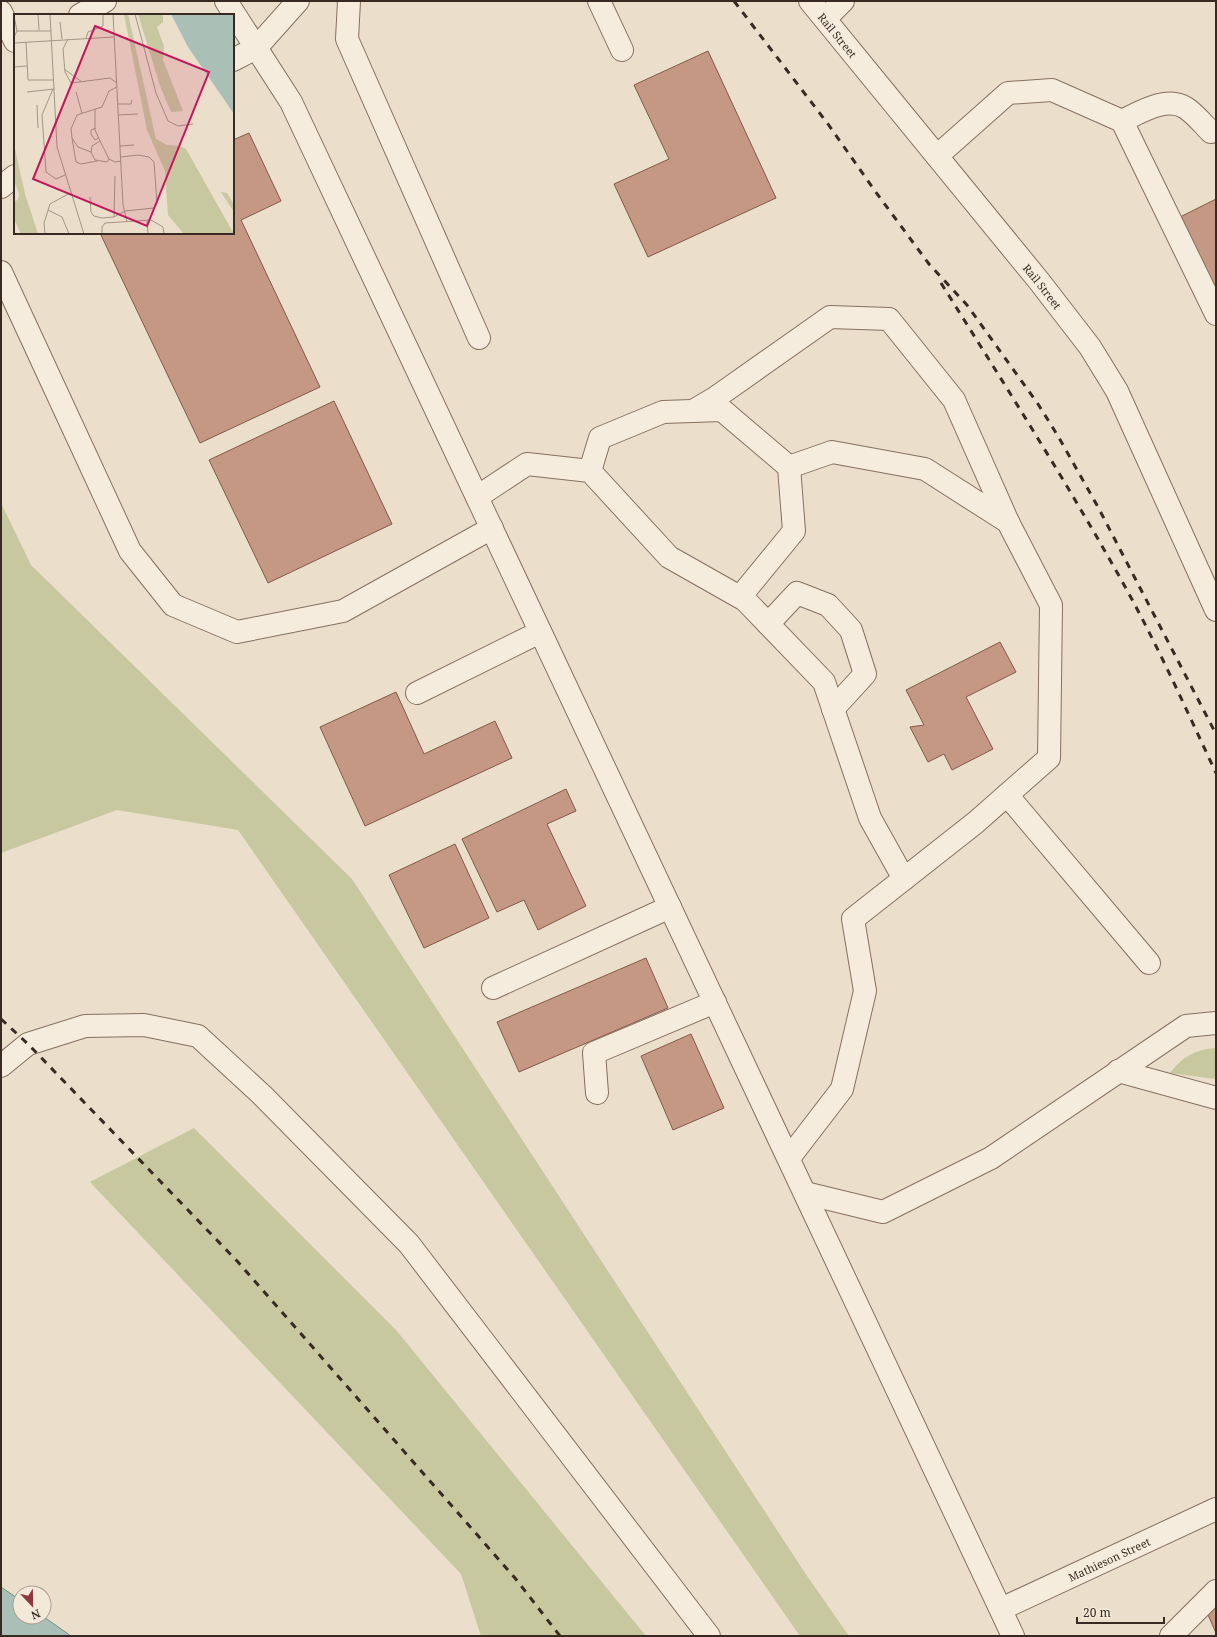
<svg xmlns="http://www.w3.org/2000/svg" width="1217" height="1637" font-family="'Noto Serif',serif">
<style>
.green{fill:#c7c89f}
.water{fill:#aac0b7;stroke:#718d84}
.building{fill:#c59884;stroke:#825948}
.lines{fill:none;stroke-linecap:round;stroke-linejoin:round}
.minor-casing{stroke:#867060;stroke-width:24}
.minor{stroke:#f6ecdd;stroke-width:22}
.rail{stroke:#382a22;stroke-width:3;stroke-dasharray:7 7;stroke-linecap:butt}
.labels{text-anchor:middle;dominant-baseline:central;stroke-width:4;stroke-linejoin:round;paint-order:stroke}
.street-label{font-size:11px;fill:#382a22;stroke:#f3e9d9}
.inset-road{fill:none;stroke:#a39687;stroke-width:1}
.view{fill:#c2185b;fill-opacity:0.15;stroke:#c2185b;stroke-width:2}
.inset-edge{fill:none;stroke:#382a22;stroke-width:2}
</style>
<rect width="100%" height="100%" fill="#ebdeca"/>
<!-- green -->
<g class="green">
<polygon points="1,503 31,565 352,879 805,1573 849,1636 800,1636 238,830 117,810 1,853"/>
<path d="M1216 1048V1079L1170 1073C1182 1057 1196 1049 1216 1048Z"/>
<polygon points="194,1128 396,1330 646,1636 481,1636 461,1574 90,1182"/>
</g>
<!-- water -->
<polygon class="water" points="1,1587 20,1600 20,1617 44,1617 71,1636 1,1636"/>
<!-- building -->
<g class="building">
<polygon points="708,51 776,198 648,257 614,184 669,159 634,85"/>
<polygon points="249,133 281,201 241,220 320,387 200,443 100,233 233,233 233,140"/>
<polygon points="1216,199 1216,290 1180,217"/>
<polygon points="334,401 392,524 268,583 209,460"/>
<polygon points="1000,642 1016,672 966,697 993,749 952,770 944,754 928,762 910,727 924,725 906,690"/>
<polygon points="396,692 424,754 495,721 512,758 365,826 320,727"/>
<polygon points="566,789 576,811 547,824 586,906 538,930 524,900 497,912 462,839"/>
<polygon points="455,844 489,918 424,948 389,875"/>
<polygon points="646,958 668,1008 519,1072 497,1022"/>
<polygon points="691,1034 724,1108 673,1130 641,1056"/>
<polygon points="1216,1603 1216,1633 1205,1608"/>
</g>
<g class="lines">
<!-- minor casing -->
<g class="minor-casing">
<g id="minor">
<polyline points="226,1 291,102 1013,1636"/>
<polyline points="349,1 347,39 479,338"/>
<polyline points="599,1 622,50"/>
<path id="s1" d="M810 1 1039 281 1090 347 1117 391 1216 610"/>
<polyline points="1,12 15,41"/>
<polyline points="80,15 105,1"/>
<polyline points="825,19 843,1"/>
<polyline points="233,60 256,48 298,1"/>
<path d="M1122 121C1139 113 1167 95 1186 108 1195 114 1203 124 1211 132"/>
<polyline points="937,156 1008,93 1052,90 1122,121 1216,314"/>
<polyline points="1,187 15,176"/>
<polyline points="1,272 130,551 173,605 237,632 343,611 492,528"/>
<polyline points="693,411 715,398 830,317 889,319 954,400 1008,522"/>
<polyline points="590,471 600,438 663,412 722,410 789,467 794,531 740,597"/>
<polyline points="477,497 527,464 590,471 669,557 745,600 824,682 870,818 904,879"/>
<polyline points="768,624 797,593 828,605 851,630 865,674 833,709"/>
<polyline points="417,693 540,632"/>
<polyline points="1007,795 1149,963"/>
<polyline points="493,988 670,907"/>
<polyline points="1,1066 28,1044 85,1026 144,1025 198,1036 262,1095 409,1244 709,1636"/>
<polyline points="1118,1071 1216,1098"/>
<polyline points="597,1093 594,1053 715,1002"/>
<polyline points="789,1158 842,1089 865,991 853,919 975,823 1049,758 1051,605 1008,522 925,469 832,452 789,467"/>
<polyline points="805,1193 883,1212 991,1158 1186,1026 1216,1023"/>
<path id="s2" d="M1001 1609 1216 1509"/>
<polyline points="1171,1636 1216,1591"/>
</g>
</g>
<!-- minor -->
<use href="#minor" class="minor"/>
<!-- rail -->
<g class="rail">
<polyline points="734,1 828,124 875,191 929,264 967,305 1038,404 1058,436 1098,507 1216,734"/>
<path d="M941 283C1003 382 1066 481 1123 583 1157 644 1186 709 1216 773"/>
<polyline points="1,1019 28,1044 238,1262 515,1578 560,1636"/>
</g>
</g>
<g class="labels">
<!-- street labels -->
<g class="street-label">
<text stroke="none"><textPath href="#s1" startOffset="44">Rail Street</textPath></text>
<text stroke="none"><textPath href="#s1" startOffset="368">Rail Street</textPath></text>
<text stroke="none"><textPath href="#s2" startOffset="119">Mathieson Street</textPath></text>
</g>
</g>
<!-- overview -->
<g transform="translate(14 14)">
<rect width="220" height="220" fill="#ebdeca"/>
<path d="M110 0H114L142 125 153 131 166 132 172 135 220 220H170L154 201 151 157 133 116ZM124 0H149V8L143 13 150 32 149 46 169 97 157 98 146 72ZM1 135 11 180 24 220H7L0 205V187L4 186 5 180 0 166ZM207 178 213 179 220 191V198Z" fill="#c7c89f"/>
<path d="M157 0H220V100L174 33Z" fill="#aac0b7"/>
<path class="inset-road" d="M24 0 25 16M36 0 43 133 70 220M99 0 109 191 113 208M121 0 142 79 154 107 164 112 179 110M0 2 3 17M46 8 48 25M0 23 3 17H37M72 24 74 18 89 12V0M54 25 49 35 51 58 57 69 96 64 103 69M12 28 14 66H40M0 29 100 23M0 53 13 52M50 55 68 68M39 75 28 101 32 158 42 165 51 161M13 78 40 75M62 78 68 99M104 90H117L118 86M23 91 24 114M81 95V116L86 127 95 145 101 148 107 147M104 101 124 100M82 114 77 116V120L81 126 84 124M58 124 62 148 67 150 83 147M86 127 78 132 77 138 81 146 93 148 95 145M106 132 120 131M77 138 64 133 58 124 57 115 63 101 88 93 95 77 103 73M76 183 77 198 80 202 88 204 100 203 111 197 140 194 143 189 140 148 135 143 124 141 107 143M34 196 48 203 55 220M100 203 101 162M133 207 134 220M31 220 30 209 36 190 56 179M88 220V213L91 209 137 206 149 213 150 220"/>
<path class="view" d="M81 12 195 58 133 212 19 165Z"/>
<rect width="220" height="220" class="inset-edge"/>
</g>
<!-- border -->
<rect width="1217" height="1637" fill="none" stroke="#382a22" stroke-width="4"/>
<!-- north arrow -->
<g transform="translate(32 1605) rotate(158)"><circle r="19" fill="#f3e9d9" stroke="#a89d90"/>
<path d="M0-3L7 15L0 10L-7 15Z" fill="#8f3640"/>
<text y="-6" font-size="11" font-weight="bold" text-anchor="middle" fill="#382a22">N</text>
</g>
<!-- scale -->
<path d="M1077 1617v6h87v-6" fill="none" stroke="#382a22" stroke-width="2"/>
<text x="1083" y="1617" font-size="12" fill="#382a22" stroke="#f3e9d9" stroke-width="3" paint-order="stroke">20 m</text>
</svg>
